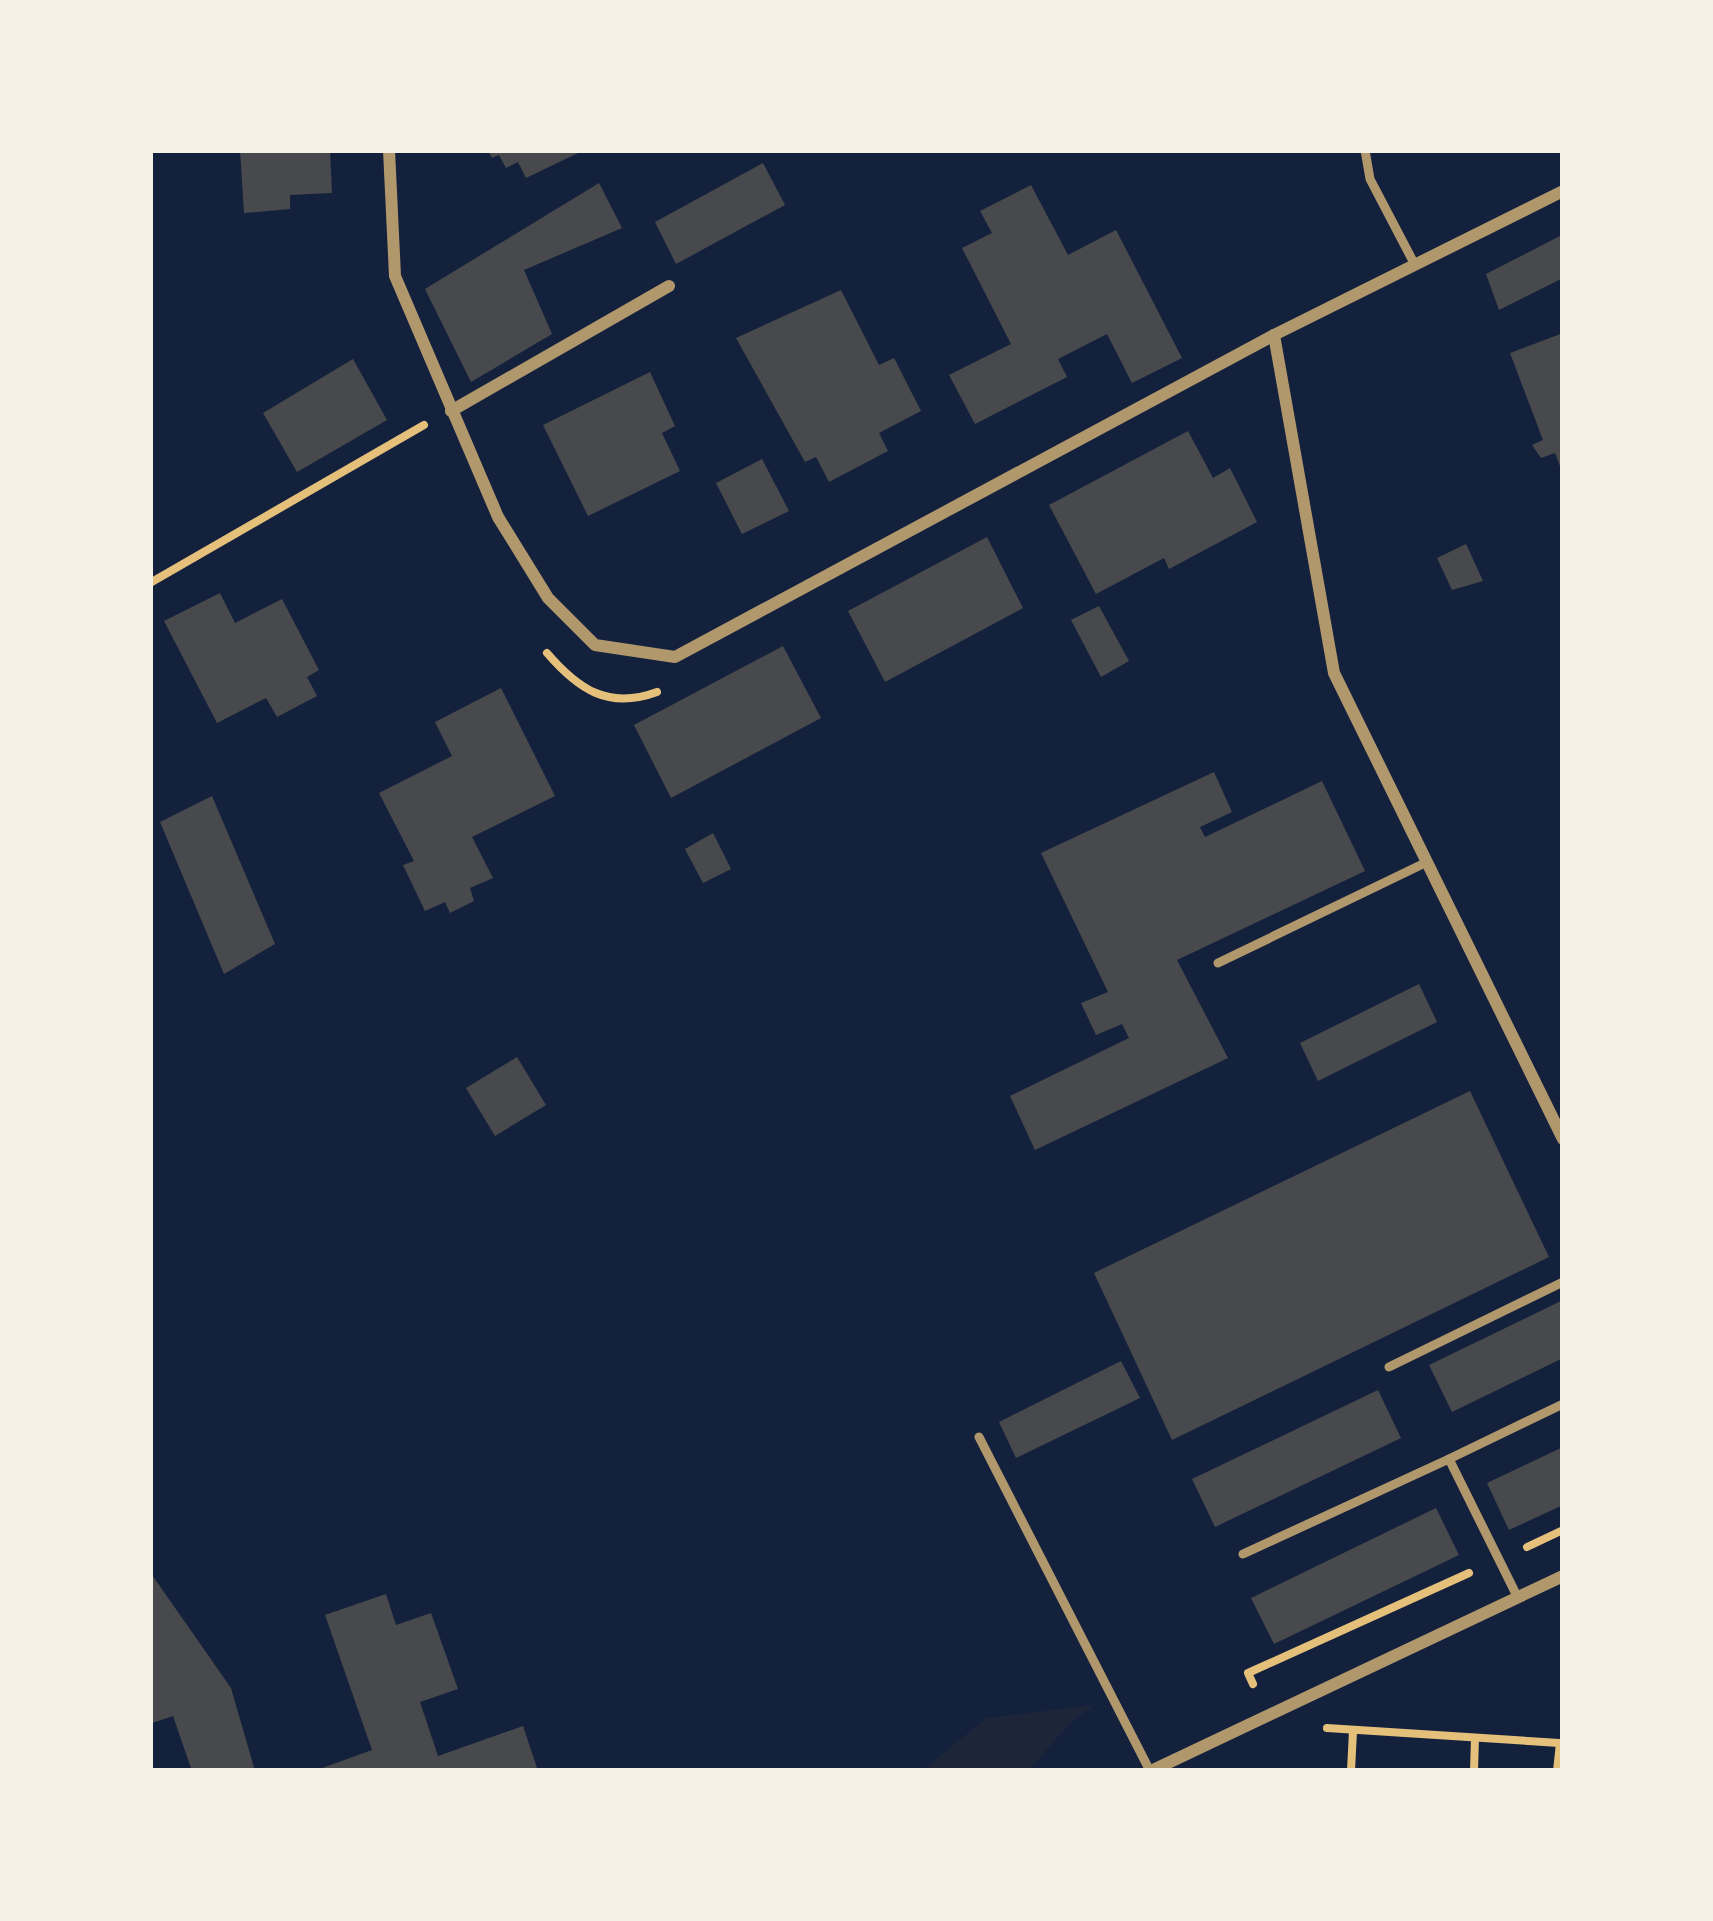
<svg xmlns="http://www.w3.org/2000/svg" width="1713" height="1921" font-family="'Varela Round',sans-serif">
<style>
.green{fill:#1d2539}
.building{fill:#48494c}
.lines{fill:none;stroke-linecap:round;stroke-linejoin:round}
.path{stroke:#e5c07b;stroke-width:8}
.service{stroke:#b1986c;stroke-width:9}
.minor{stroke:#b1986c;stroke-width:12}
</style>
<rect width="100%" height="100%" fill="#14213d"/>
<!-- green -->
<polygon class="green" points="1095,1705 1072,1721 1028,1771 922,1771 986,1718"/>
<!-- building -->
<g class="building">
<polygon points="240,150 330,150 332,193 290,195 290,209 244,213"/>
<polygon points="488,150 576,150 578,153 526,178 518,162 506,168 499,155 492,158"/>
<polygon points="763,163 785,205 676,264 655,222"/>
<polygon points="599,183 622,228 524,270 552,334 471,382 425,289"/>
<polygon points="1031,185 1068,255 1116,230 1182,358 1132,383 1107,334 1058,359 1067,377 975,424 949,375 1011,344 962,248 992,233 980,211"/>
<polygon points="1562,235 1563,278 1499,310 1486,274"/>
<polygon points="841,290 879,365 894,358 921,411 879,433 888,451 829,482 816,457 805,462 736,338"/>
<polygon points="1563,333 1563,474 1555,453 1541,458 1532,445 1543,440 1510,353"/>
<polygon points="353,359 387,420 297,472 263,413"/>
<polygon points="650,372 675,426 662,433 680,471 588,516 543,425"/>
<polygon points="1188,431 1213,478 1230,468 1257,522 1169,569 1164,558 1096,594 1049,505"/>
<polygon points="762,459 789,511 742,534 716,483"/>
<polygon points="987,537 1023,608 885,682 848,611"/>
<polygon points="1466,544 1483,581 1452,590 1437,558"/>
<polygon points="220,593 235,623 282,599 319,670 307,677 317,696 277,717 266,698 217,723 164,621"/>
<polygon points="1099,606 1129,661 1101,677 1071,620"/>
<polygon points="783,646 821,718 671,798 634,725"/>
<polygon points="501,688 555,796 472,837 493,878 470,888 474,901 450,913 445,902 425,911 403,865 414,861 379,793 452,756 435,722"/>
<polygon points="1214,772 1232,812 1200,827 1205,837 1322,781 1365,871 1177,960 1228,1058 1035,1150 1010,1096 1129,1038 1122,1024 1096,1035 1081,1003 1108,992 1041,853"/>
<polygon points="212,796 275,944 224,974 160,822"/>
<polygon points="713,833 731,869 703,883 685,849"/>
<polygon points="1419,984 1437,1022 1318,1081 1300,1043"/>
<polygon points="517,1057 546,1105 495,1136 466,1088"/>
<polygon points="1470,1091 1549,1257 1172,1440 1094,1273"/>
<polygon points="1563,1300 1563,1358 1452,1412 1429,1365"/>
<polygon points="1121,1361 1140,1398 1016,1458 999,1422"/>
<polygon points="1378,1390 1401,1438 1215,1527 1192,1479"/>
<polygon points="1563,1447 1563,1505 1509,1530 1487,1483"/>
<polygon points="1436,1508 1459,1555 1274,1644 1251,1598"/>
<polygon points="150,1572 231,1688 255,1771 192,1771 173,1716 152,1723"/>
<polygon points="386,1594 396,1625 431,1613 458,1689 420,1702 438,1756 523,1726 538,1771 314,1771 372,1750 325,1615"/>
</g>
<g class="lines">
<!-- path -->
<g class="path">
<polyline points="150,583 424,425"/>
<path d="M547 653C578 689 608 710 657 692"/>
<polyline points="1527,1547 1563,1530"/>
<polyline points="1253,1684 1248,1673 1469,1573"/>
<polyline points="1327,1728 1559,1743"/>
<polyline points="1351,1771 1353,1731"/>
<polyline points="1474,1771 1475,1738"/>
<polyline points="1557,1771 1560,1743"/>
</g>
<!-- service -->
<g class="service">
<polyline points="1365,150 1370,179 1415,265"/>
<polyline points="1218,963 1427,862"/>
<polyline points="1389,1367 1563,1282"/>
<polyline points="979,1437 1150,1771"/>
<polyline points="1449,1459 1563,1404"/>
<polyline points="1243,1554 1449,1459 1518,1598"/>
</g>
<!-- minor -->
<g class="minor">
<polyline points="389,150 395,276 498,517 548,598 595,645 675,657 1274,335 1563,191"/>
<polyline points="1274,335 1334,673 1563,1139"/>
<polyline points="451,411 669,286"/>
<polyline points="1151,1771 1563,1576"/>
</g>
</g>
<!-- border -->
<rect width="1713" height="1921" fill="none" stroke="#f6f1e7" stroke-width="306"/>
</svg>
